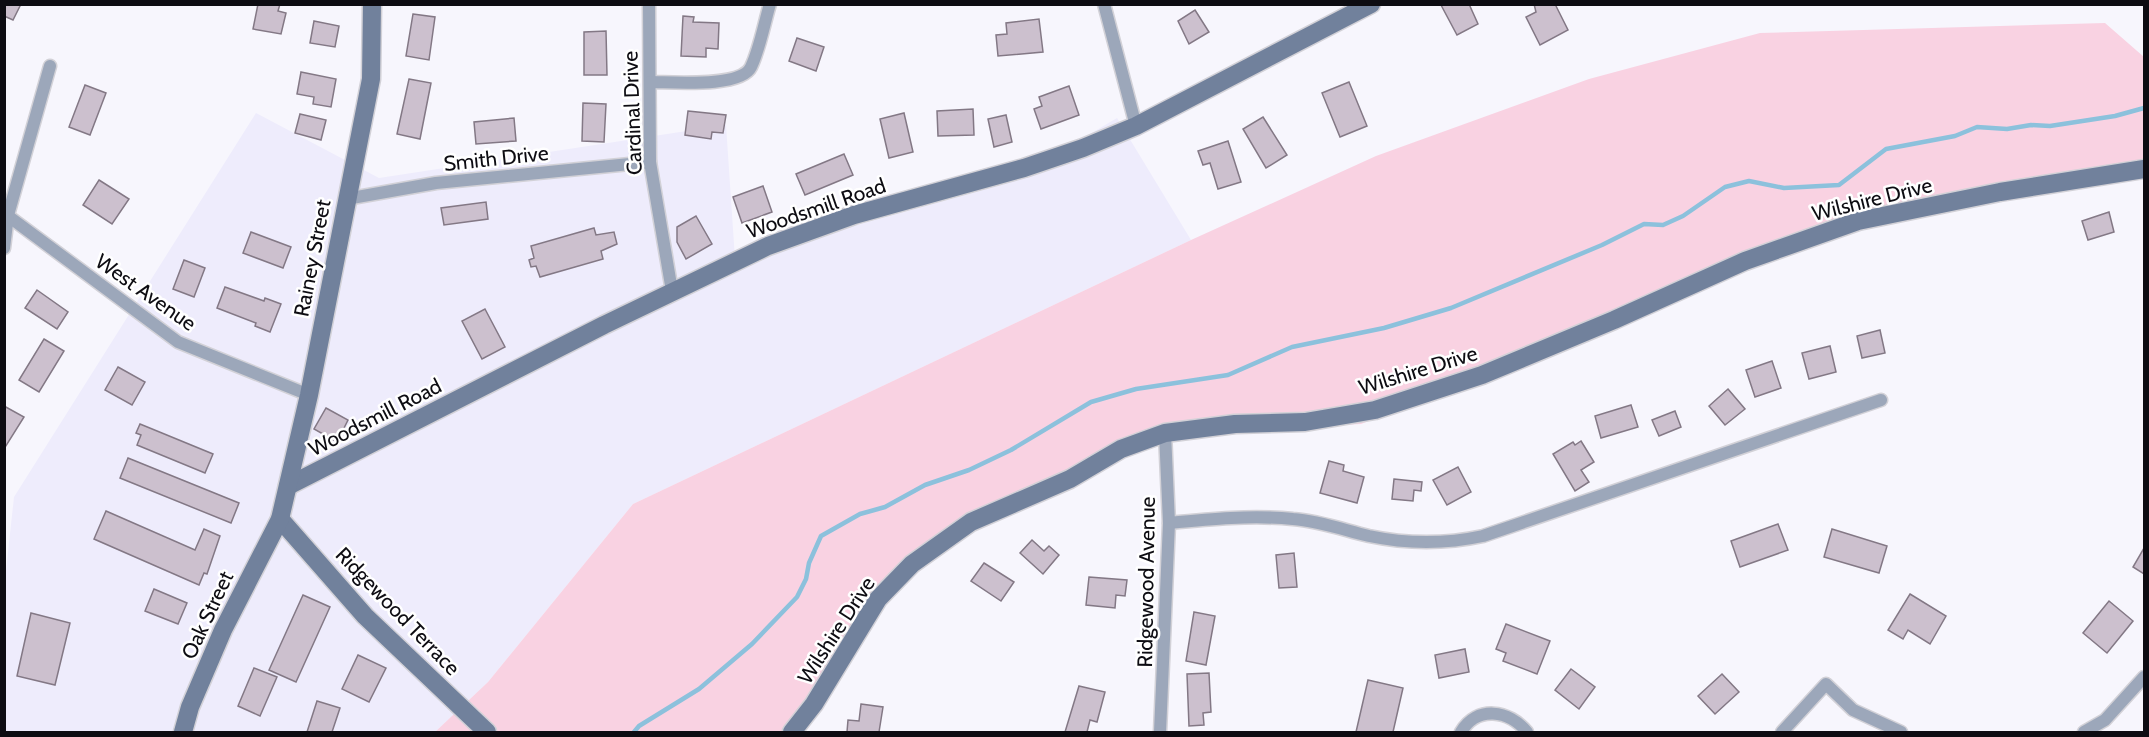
<svg xmlns="http://www.w3.org/2000/svg" width="2149" height="737" font-family="Cabin,sans-serif">
<style>
.built{fill:#eeecfc}
.green{fill:#f9d2e2}
.lines{fill:none;stroke-linecap:round;stroke-linejoin:round}
.stream{stroke:#8cc1dc;stroke-width:4.5}
.building{fill:#ccc0ce;stroke:#837885;stroke-width:1.5}
.street-casing{stroke:#d2d1d7;stroke-width:15}
.secondary-casing{stroke:#d2d1d7;stroke-width:21}
.street{stroke:#9ca7ba;stroke-width:12}
.secondary{stroke:#71819c;stroke-width:18}
.labels{text-anchor:middle;dominant-baseline:central;stroke-width:5;stroke-linejoin:round;paint-order:stroke}
.street-label{font-size:21px;fill:#0d0c12;stroke:#fff}
</style>
<rect width="100%" height="100%" fill="#f7f6fd"/>
<!-- built -->
<polygon class="built" points="256,113 379,178 726,125 735,259 1005,184 1117,118 1191,240 633,504 488,682 435,732 5,732 4,589 14,497"/>
<!-- green -->
<polygon class="green" points="2105,23 2144,57 2144,177 1926,207 1716,273 1423,400 1361,424 1176,433 1062,479 907,564 794,732 435,732 488,682 633,504 1191,240 1376,156 1589,79 1760,33"/>
<g class="lines">
<!-- stream -->
<polyline class="stream" points="634,732 639,726 699,689 752,644 797,597 806,579 809,563 821,536 860,514 885,507 925,485 969,470 1011,450 1091,402 1136,389 1228,375 1292,347 1384,328 1451,308 1602,245 1644,224 1663,225 1683,216 1725,187 1749,181 1784,188 1839,185 1886,149 1955,136 1977,127 2007,129 2031,125 2050,126 2115,116 2144,108"/>
</g>
<!-- building -->
<g class="building">
<polygon points="4,4 21,4 13,20 4,16"/>
<polygon points="258,4 280,4 278,11 286,13 281,34 253,29"/>
<polygon points="1469,4 1478,24 1457,35 1441,5"/>
<polygon points="1555,4 1568,30 1540,45 1526,17 1536,12 1534,4"/>
<polygon points="1195,10 1209,32 1189,44 1178,21"/>
<polygon points="413,14 435,17 429,60 406,56"/>
<polygon points="683,16 694,17 693,22 719,23 718,49 706,48 706,57 681,56"/>
<polygon points="1039,19 1043,52 998,56 996,35 1007,34 1006,23"/>
<polygon points="314,21 339,26 335,47 310,43"/>
<polygon points="606,31 607,75 584,75 584,32"/>
<polygon points="797,38 824,47 816,71 789,61"/>
<polygon points="301,72 336,79 331,107 313,104 314,97 297,94"/>
<polygon points="409,79 431,83 420,139 397,134"/>
<polygon points="1349,82 1367,126 1340,137 1322,93"/>
<polygon points="85,85 106,93 90,135 69,127"/>
<polygon points="1069,86 1079,115 1041,129 1034,109 1042,106 1039,97"/>
<polygon points="583,103 606,104 604,142 582,141"/>
<polygon points="973,109 974,135 938,136 937,111"/>
<polygon points="688,111 726,115 723,133 712,132 711,139 685,135"/>
<polygon points="904,113 913,152 889,158 880,119"/>
<polygon points="300,114 326,120 321,140 295,133"/>
<polygon points="1006,115 1012,142 994,147 988,119"/>
<polygon points="1263,117 1287,155 1266,168 1243,129"/>
<polygon points="514,118 516,141 476,144 474,122"/>
<polygon points="1228,141 1241,182 1218,189 1210,163 1203,165 1198,151"/>
<polygon points="844,154 853,175 805,195 796,174"/>
<polygon points="99,180 129,199 112,224 83,205"/>
<polygon points="763,186 772,212 742,223 733,197"/>
<polygon points="486,202 488,219 444,225 441,208"/>
<polygon points="2109,212 2114,232 2088,240 2082,221"/>
<polygon points="696,216 712,244 686,259 677,242 677,227"/>
<polygon points="594,228 596,235 614,232 617,244 601,251 603,259 540,277 536,266 531,267 529,260 534,258 531,246"/>
<polygon points="251,232 291,247 283,268 243,253"/>
<polygon points="184,260 205,268 194,297 173,289"/>
<polygon points="225,287 264,301 265,298 281,304 270,332 255,326 256,323 217,308"/>
<polygon points="37,290 68,312 57,329 25,308"/>
<polygon points="485,309 505,347 482,359 462,321"/>
<polygon points="1880,330 1885,353 1862,358 1857,336"/>
<polygon points="44,339 64,351 39,392 19,380"/>
<polygon points="1830,346 1836,372 1809,379 1802,353"/>
<polygon points="1772,361 1781,388 1755,397 1746,370"/>
<polygon points="118,367 145,382 132,405 105,390"/>
<polygon points="1728,389 1745,409 1725,425 1709,406"/>
<polygon points="1631,405 1638,427 1601,438 1595,416"/>
<polygon points="4,406 24,417 4,449"/>
<polygon points="326,408 348,420 337,442 314,429"/>
<polygon points="1675,411 1681,427 1659,436 1652,420"/>
<polygon points="140,424 213,454 205,473 137,445 141,435 136,433"/>
<polygon points="1581,441 1594,462 1581,470 1589,482 1575,491 1553,454 1573,442 1575,445"/>
<polygon points="128,458 239,503 231,523 120,478"/>
<polygon points="1329,461 1344,465 1343,471 1364,477 1357,503 1320,493"/>
<polygon points="1458,467 1471,492 1447,505 1433,480"/>
<polygon points="1394,479 1422,482 1421,491 1414,490 1413,501 1392,499"/>
<polygon points="106,511 195,550 204,529 220,536 207,574 204,573 199,585 94,539"/>
<polygon points="1778,524 1788,550 1740,567 1731,541"/>
<polygon points="1832,529 1887,546 1879,573 1824,557"/>
<polygon points="1032,540 1044,551 1049,546 1059,555 1043,574 1020,553"/>
<polygon points="2144,548 2144,574 2133,567"/>
<polygon points="1294,553 1297,587 1279,588 1276,555"/>
<polygon points="984,563 1014,582 1001,601 971,581"/>
<polygon points="1089,577 1127,580 1125,596 1116,595 1115,608 1086,605"/>
<polygon points="154,589 187,603 178,624 145,611"/>
<polygon points="1910,594 1946,616 1930,644 1908,630 1903,639 1888,630"/>
<polygon points="303,595 330,607 296,682 269,670"/>
<polygon points="2109,601 2133,621 2107,653 2083,633"/>
<polygon points="1194,612 1215,616 1206,665 1186,661"/>
<polygon points="31,613 70,623 55,685 17,676"/>
<polygon points="1506,624 1550,641 1537,674 1503,661 1506,653 1496,649"/>
<polygon points="1465,649 1469,672 1439,678 1435,655"/>
<polygon points="358,655 386,668 369,702 342,689"/>
<polygon points="254,668 277,677 260,716 238,706"/>
<polygon points="1571,669 1595,687 1579,709 1555,690"/>
<polygon points="1209,673 1211,712 1203,713 1204,725 1189,726 1187,674"/>
<polygon points="1722,674 1739,692 1715,714 1698,696"/>
<polygon points="1368,680 1403,688 1393,732 1356,732"/>
<polygon points="1079,686 1105,692 1097,722 1090,720 1087,732 1065,732"/>
<polygon points="317,701 340,708 332,732 307,732"/>
<polygon points="861,704 883,707 879,732 847,732 848,720 859,721"/>
</g>
<g class="lines">
<!-- street casing -->
<g class="street-casing">
<g id="street">
<polyline points="649,4 650,162 672,291"/>
<polyline points="1104,4 1136,126"/>
<path d="M650 82C672 82 741 88 751 67 760 48 764 24 770 4"/>
<polyline points="346,199 436,183 650,162"/>
<polyline points="4,213 178,342 309,395"/>
<polyline points="4,248 8,215 50,66"/>
<path d="M1169 523C1210 519 1252 515 1293 519 1320 521 1344 530 1369 536 1407 544 1446 544 1483 536L1881 400"/>
<polyline points="1160,732 1169,523 1165,433"/>
<path d="M1461 732C1477 705 1509 710 1527 732"/>
<polyline points="1782,732 1826,684 1853,710 1901,732"/>
<polyline points="2084,732 2105,720 2144,677"/>
</g>
</g>
<!-- secondary casing -->
<g class="secondary-casing">
<g id="secondary">
<polyline points="288,486 604,325 768,246 854,215 1024,168 1083,148 1136,126 1371,4"/>
<polyline points="280,519 365,616 487,732"/>
<polyline points="183,732 190,707 223,630 280,519 309,395 371,79 372,4"/>
<polyline points="792,732 814,704 878,599 912,564 971,522 1070,479 1121,449 1165,433 1235,424 1305,422 1375,410 1482,375 1614,320 1745,261 1858,221 2000,192 2144,169"/>
</g>
</g>
<!-- street -->
<use href="#street" class="street"/>
<!-- secondary -->
<use href="#secondary" class="secondary"/>
</g>
<g class="labels">
<!-- street labels -->
<g class="street-label">
<text transform="translate(632 113) rotate(-92)">Cardinal Drive</text>
<text transform="translate(496 158) rotate(-6)">Smith Drive</text>
<text transform="translate(1872 199) rotate(-14)">Wilshire Drive</text>
<text transform="translate(816 208) rotate(-19)">Woodsmill Road</text>
<text transform="translate(312 258) rotate(-79)">Rainey Street</text>
<text transform="translate(146 292) rotate(35)">West Avenue</text>
<text transform="translate(1418 370) rotate(-17)">Wilshire Drive</text>
<text transform="translate(375 417) rotate(-27)">Woodsmill Road</text>
<text transform="translate(1146 582) rotate(-89)">Ridgewood Avenue</text>
<text transform="translate(398 611) rotate(46)">Ridgewood Terrace</text>
<text transform="translate(207 615) rotate(-65)">Oak Street</text>
<text transform="translate(836 630) rotate(-57)">Wilshire Drive</text>
</g>
</g>
<!-- border -->
<rect width="2149" height="737" fill="none" stroke="#0d0c12" stroke-width="12"/>
</svg>
